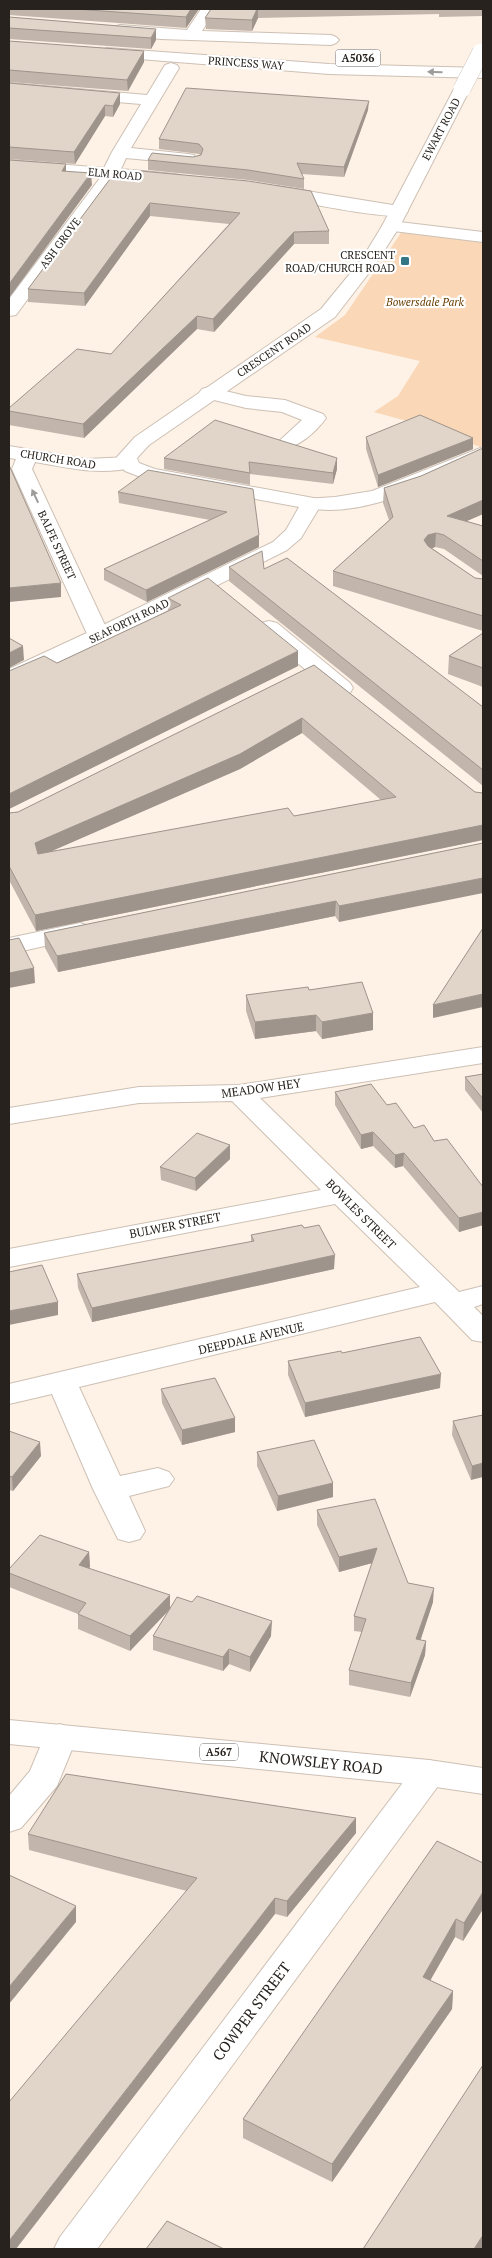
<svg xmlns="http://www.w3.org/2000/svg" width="492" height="2258" font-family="'PT Serif',serif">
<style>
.green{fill:#f9d7b7}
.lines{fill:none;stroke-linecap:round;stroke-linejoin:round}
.minor-casing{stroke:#cdc0b5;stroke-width:2}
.major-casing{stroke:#cdc0b5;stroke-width:2}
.highway-casing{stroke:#cdc0b5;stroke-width:2}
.minor{fill:#fff;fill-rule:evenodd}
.major{fill:#fff;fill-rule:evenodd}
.highway{fill:#fff;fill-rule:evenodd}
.major-bridge-casing{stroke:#cdc0b5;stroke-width:18;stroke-linecap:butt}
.major-bridge{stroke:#fff;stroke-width:17}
.wall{fill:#c2b6ac;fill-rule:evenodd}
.shaded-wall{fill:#9e948c}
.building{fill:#e1d4c8;stroke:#9e948c;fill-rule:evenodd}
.oneway{fill:#9e9c9a}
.poi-dot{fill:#337786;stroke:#fff;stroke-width:2}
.labels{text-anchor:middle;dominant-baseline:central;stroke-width:4.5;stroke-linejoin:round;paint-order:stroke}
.shield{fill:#fff;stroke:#686462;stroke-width:1}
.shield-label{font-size:11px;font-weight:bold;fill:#27221e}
.far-street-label{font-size:11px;fill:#27221e;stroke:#fff}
.far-poi-label{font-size:11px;fill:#27221e;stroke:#fff;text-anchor:end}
.far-park-label{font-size:11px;font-style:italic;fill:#693d02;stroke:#fff}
.street-label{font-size:12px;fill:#27221e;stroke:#fff}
.near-street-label{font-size:15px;fill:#27221e;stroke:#fff}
</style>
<rect width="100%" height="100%" fill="#fef1e5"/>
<!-- green -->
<polygon class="green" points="403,230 483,241 483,445 480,447 425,426 374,412 398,396 420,361 315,337 345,315"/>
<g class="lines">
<!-- minor casing -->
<g class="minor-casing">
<g id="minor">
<polygon points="201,9 216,9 202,31 331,35 336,37 339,40 336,43 331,45 161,39 120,35 115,33 112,30 115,27 120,25 187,30"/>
<polygon points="171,63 177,65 179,68 131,148 188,154 194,155 196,159 194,163 188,164 126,158 121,169 174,174 180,175 183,179 180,183 174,184 116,179 16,315 9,316 9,299 100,178 9,170 9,160 104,168 112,152 141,104 9,93 9,83 147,95 165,65"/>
<path d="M276 186 405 207 408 211 405 215C383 220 296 201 270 195L267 191 270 187Z"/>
<polygon points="391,221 483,232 483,242 385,230 382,226 385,222"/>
<path d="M209 387 246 396 285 400 323 414 326 418C317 431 296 451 280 447L277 443 302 420 282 412 246 408 202 397 199 393 202 389Z"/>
<path d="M9 446 87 459 128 457 135 459 138 463 135 467C102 476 68 468 35 462L32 469 110 636 107 641 99 643 91 641 88 636 12 469 16 459 9 458Z"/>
<path d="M483 447V460C434 482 359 521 305 507L302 503 305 499 335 497 372 491Z"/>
<polygon points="269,621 277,623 350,683 353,688 350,693 342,695 334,693 261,633 258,628 261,623"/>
<polygon points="80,923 89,926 93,931 89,936 9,954 9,938"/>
<polygon points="483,1047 483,1063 260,1098 459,1292 483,1286 483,1304 474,1307 483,1316 483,1342 472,1340 435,1302 79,1387 120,1476 158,1468 169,1472 174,1479 169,1486 129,1496 145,1531 140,1539 129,1542 118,1539 93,1489 52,1394 9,1404 9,1384 420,1287 335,1204 9,1267 9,1249 321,1190 232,1101 139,1103 9,1124 9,1108 139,1087 239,1085"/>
<polygon points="60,1724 72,1728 77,1737 57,1786 21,1828 9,1832 9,1796 30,1771 48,1728"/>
<polygon points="429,1760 441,1764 446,1773 441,1782 97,2249 54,2249 60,2237 417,1764"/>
</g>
</g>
<!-- major casing -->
<g class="major-casing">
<g id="major">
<polygon points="462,84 468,86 470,89 400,226 375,265 335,317 149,445 137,458 139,463 155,469 319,499 322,503 301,538 287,550 107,641 9,684 9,669 91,631 273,542 286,530 299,507 143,478 125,471 116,461 117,457 135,437 321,309 362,259 382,226 454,89 456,86"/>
<polygon points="9,1720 429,1760 483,1768 483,1794 429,1786 9,1744"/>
</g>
</g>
<!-- highway casing -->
<g class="highway-casing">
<polygon id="highway" points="107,48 329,64 483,68 483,78 329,74 101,56 99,53 101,50"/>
</g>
<!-- minor -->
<use href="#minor" class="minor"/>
<!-- major -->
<use href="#major" class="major"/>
<!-- highway -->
<use href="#highway" class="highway"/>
<!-- major-bridge casing -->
<g class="major-bridge-casing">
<polyline id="major-bridge" points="462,89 481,52"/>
</g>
<!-- major-bridge -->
<use href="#major-bridge" class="major-bridge"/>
</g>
<!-- wall -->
<g class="wall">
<polygon points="9,9 199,9 186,28 9,15"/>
<polygon points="211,9 483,9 483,16 439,17 439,14 258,18 252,31 206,29 205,18"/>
<polygon points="9,17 156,29 156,40 151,49 9,39"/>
<polygon points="9,41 144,51 144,62 128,91 9,82"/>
<polygon points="9,83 120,93 120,104 113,117 105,116 75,164 9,159"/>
<polygon points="368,110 344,177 302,174 304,179 304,189 248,180 148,170 148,160 193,157 200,155 199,154 159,149 159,139"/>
<polygon points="113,175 329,231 329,244 294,244 214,332 197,329 84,438 9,425 9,408 111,354 229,224 150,216 85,306 28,302 28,289"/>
<polygon points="366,437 473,449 378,487 366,449"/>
<polygon points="483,448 483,514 467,521 483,526 483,576 444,549 435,547 432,548 475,578 483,579 483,631 333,586 333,571 389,520 383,503 384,488 421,476"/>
<polygon points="164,458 337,458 337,469 333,484 250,474 250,485 164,469"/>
<polygon points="253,489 259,547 147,602 104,580 104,569 210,520 119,503 118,492"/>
<polygon points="229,567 264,569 483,707 483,786 229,581"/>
<polygon points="168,598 298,666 9,809 9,671 57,663 168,611"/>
<polygon points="483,633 483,687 448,674 449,656"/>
<path d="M314 665 475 792 483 793V841V840L36 931 9 880V813L18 812ZM302 733 381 800 294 816 51 851 240 769Z"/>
<polygon points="483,843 339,922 335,916 58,972 45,948 44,933"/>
<polygon points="309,990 373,1013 373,1030 322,1039 316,1031 255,1039 246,1011 246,995"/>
<polygon points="483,1074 483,1113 465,1090 465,1077"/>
<polygon points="335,1092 387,1105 414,1128 434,1141 483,1187 483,1225 459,1232 403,1166 395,1168 373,1146 361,1149 335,1105"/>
<polygon points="230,1159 196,1191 161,1180 160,1167"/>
<polygon points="251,1235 334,1269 92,1322 78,1288 77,1274 251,1242"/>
<polygon points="342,1353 440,1388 305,1417 288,1375 288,1361"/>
<polygon points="161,1389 235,1432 182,1445 162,1403"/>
<polygon points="483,1415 471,1480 452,1435 453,1421"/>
<polygon points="9,1431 41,1456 13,1491 9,1490"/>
<polygon points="257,1452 333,1497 277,1511 257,1466"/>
<polygon points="317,1510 408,1583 433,1602 420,1640 426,1641 425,1655 410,1697 349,1685 349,1670 362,1632 354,1631 354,1616 372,1563 339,1572 317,1525"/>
<polygon points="89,1552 90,1567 88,1568 170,1608 271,1636 250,1672 229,1664 223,1671 153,1650 153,1636 168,1611 130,1651 78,1629 78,1614 9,1587 9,1569"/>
<polygon points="356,1818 356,1833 287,1917 29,1850 28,1834"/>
<polygon points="483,1863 483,1909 463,1941 455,1937 430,1980 453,1991 452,2009 332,2182 243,2138 243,2119"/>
</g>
<!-- shaded-wall -->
<g class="shaded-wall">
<polygon points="191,9 199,9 186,28 186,17"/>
<polygon points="257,9 258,9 258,18 252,31 252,20"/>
<polygon points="156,29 156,40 151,49 151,38"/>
<polygon points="144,51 144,62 128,91 127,80"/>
<polygon points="120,93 120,104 113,117 113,106"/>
<polygon points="369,101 368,110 344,177 344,167"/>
<polygon points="105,105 105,116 75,164 74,152"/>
<polygon points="66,164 66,176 62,171"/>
<polygon points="91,173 92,185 9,298 9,284"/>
<polygon points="150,203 150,216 85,306 84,293"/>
<polygon points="294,232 294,244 214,332 213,319"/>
<polygon points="197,316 197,329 84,438 83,424"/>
<polygon points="473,438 473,449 378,487 378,475"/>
<polygon points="337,458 337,469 333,484 333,473"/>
<polygon points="483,500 483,514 446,530 447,516"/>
<polygon points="436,533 435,547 428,550 424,540 428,535"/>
<polygon points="259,535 259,547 147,602 146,590"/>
<polygon points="61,583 61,597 9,602 9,588"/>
<polygon points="23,646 24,660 9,668 9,653"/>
<polygon points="298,651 298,666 9,809 9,794"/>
<polygon points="302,718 302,733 240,769 36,858 35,843"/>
<polygon points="483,825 483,840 36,931 35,915"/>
<polygon points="483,878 483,893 339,922 339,906"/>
<polygon points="336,901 335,916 58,972 57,956"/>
<polygon points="34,968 35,983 9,988 9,973"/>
<polygon points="483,994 483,1007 433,1018 433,1005"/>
<polygon points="373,1013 373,1030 322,1039 322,1022"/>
<polygon points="316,1015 316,1031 255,1039 255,1022"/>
<polygon points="373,1132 373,1146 361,1149 361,1135"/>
<polygon points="230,1145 230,1159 196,1191 195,1178"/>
<polygon points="404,1153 403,1166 395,1168 395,1155"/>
<polygon points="483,1212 483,1225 459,1232 459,1218"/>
<polygon points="335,1255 334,1269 92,1322 92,1308"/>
<polygon points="58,1302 58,1315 9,1325 9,1311"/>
<polygon points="441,1374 440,1388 305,1417 305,1403"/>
<polygon points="235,1418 235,1432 182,1445 182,1430"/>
<polygon points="40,1442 41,1456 13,1491 12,1477"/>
<polygon points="483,1463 483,1477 471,1480 472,1466"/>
<polygon points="333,1483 333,1497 277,1511 278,1496"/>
<polygon points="377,1548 376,1562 339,1572 339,1557"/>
<polygon points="89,1552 90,1567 80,1580 79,1565"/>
<polygon points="434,1588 433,1602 416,1654 416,1639"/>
<polygon points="170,1595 170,1609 130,1651 130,1636"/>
<polygon points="272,1621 271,1636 250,1672 250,1657"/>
<polygon points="426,1641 425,1655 410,1697 411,1683"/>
<polygon points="229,1649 229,1664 223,1671 223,1657"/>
<polygon points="356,1818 356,1833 287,1917 287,1901"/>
<polygon points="483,1892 483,1909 463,1941 464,1923"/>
<polygon points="275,1898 275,1914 16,2249 9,2249 9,2241"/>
<polygon points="76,1906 76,1922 9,2004 9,1987"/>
<polygon points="456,1919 455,1937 422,1995 423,1977"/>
<polygon points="453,1991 452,2009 332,2182 332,2164"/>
<polygon points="483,2235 483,2249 474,2249"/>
</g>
<!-- building -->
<g class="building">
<polygon points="75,9 191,9 186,17"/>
<polygon points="211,9 257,9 252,20 205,18"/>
<polygon points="9,17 156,29 151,38 9,28"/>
<polygon points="9,41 144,51 127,80 9,70"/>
<polygon points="9,83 120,93 113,106 105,105 74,152 9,147"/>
<polygon points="186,88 369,101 344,167 297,163 304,179 248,170 148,160 152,153 193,157 201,155 203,149 199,144 159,139"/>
<polygon points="9,160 66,164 62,171 91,173 9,284"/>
<polygon points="141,171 248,181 311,191 329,231 294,232 213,319 197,316 83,424 9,411 9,408 77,349 111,354 240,213 150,203 84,293 28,289 113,175 138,177"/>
<polygon points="420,415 473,438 378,475 366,437"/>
<polygon points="215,420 337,458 333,473 249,462 250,473 164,458"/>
<polygon points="483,448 483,500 447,516 483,526 483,561 444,535 436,533 428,535 424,540 428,546 475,578 483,579 483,616 333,571 393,517 384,488 421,476"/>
<polygon points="9,465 61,583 9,588"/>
<polygon points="148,470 253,489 259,535 146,590 104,569 227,512 118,492"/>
<polygon points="262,551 264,569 287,558 483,707 483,770 229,567"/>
<polygon points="208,578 298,651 9,794 9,671 44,656 57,663 181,605 168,598"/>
<polygon points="483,633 483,668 449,656"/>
<polygon points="9,638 23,646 9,653"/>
<path d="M314 665 475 792 483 793V825L35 915 9 866V813L18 812ZM302 718 396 797 294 816 288 808 38 854 35 843 240 754Z"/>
<polygon points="483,843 483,878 339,906 336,901 57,956 44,933"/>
<polygon points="483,928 483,994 433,1005"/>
<polygon points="19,938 34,968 9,973 9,940"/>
<polygon points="362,982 373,1013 322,1022 316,1015 255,1022 246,995 308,987 309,990"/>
<polygon points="483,1074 483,1099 465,1077"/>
<polygon points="371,1084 387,1105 396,1103 414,1128 424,1125 434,1141 447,1139 483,1187 483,1212 459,1218 404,1153 395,1155 373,1132 361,1135 335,1092"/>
<polygon points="197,1133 230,1145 195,1178 160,1167"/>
<polygon points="302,1225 304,1228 319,1225 335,1255 92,1308 77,1274 254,1241 251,1235"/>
<polygon points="42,1265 58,1302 9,1311 9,1272"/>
<polygon points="420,1337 441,1374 305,1403 288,1361 341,1351 342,1353"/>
<polygon points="215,1378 235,1418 182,1430 161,1389"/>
<polygon points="483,1415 483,1463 472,1466 453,1421"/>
<polygon points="9,1431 40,1442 12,1477 9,1476"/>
<polygon points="314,1440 333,1483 278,1496 257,1452"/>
<polygon points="375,1499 408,1583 434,1588 416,1639 426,1641 411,1683 349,1670 366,1619 354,1616 377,1548 339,1557 317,1510"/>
<polygon points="40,1535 89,1552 79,1565 170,1595 130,1636 78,1614 86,1603 9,1573 9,1569"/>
<polygon points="197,1596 272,1621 250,1657 229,1649 223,1657 153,1636 177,1597 192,1602"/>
<polygon points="66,1774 356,1818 287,1901 275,1898 9,2241 9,2102 197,1878 28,1834"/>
<polygon points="437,1841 483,1863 483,1892 464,1923 456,1919 423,1977 453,1991 332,2164 243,2119"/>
<polygon points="9,1875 76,1906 9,1987"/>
<polygon points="483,2065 483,2235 474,2249 363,2249"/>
<polygon points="167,2221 224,2249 146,2249"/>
</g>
<!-- one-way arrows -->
<defs><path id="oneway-solid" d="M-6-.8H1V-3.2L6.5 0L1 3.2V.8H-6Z" transform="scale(1.25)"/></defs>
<g class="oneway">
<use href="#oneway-solid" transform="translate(435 72) rotate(-179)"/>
<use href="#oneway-solid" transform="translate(35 496) rotate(-115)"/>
</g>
<!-- markers -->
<rect class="poi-dot" x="400" y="256" width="10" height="10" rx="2.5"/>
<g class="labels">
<!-- shield labels -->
<g class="shield">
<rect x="335.5" y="49.5" width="45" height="17" rx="4"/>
<rect x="200" y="1743.5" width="38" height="17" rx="4"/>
</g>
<g class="shield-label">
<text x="358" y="58">A5036</text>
<text x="219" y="1752">A567</text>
</g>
<!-- far-street labels -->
<g class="far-street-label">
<text transform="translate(246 63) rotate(4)">PRINCESS WAY</text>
<text transform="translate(441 129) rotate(-62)">EWART ROAD</text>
<text transform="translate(115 174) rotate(5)">ELM ROAD</text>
<text transform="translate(60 243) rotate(-53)">ASH GROVE</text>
<text transform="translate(274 350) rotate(-34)">CRESCENT ROAD</text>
<text transform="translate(58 459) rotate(9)">CHURCH ROAD</text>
<text transform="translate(57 545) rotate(65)">BALFE STREET</text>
<text transform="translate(129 621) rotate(-26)">SEAFORTH ROAD</text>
</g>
<!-- far-poi labels -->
<g class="far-poi-label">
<text x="395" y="255">CRESCENT<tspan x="395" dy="13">ROAD/CHURCH ROAD</tspan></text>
</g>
<!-- far-park labels -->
<g class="far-park-label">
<text x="425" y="302">Bowersdale Park</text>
</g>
<!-- street labels -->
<g class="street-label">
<text transform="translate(261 1088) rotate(-8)">MEADOW HEY</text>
<text transform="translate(361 1214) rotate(45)">BOWLES STREET</text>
<text transform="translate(175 1225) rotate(-11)">BULWER STREET</text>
<text transform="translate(251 1338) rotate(-13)">DEEPDALE AVENUE</text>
</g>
<!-- near-street labels -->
<g class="near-street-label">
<text transform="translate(321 1762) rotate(6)">KNOWSLEY ROAD</text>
<text transform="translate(251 2011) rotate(-53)">COWPER STREET</text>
</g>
</g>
<!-- border -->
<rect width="492" height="2258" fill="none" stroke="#27221e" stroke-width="20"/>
</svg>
